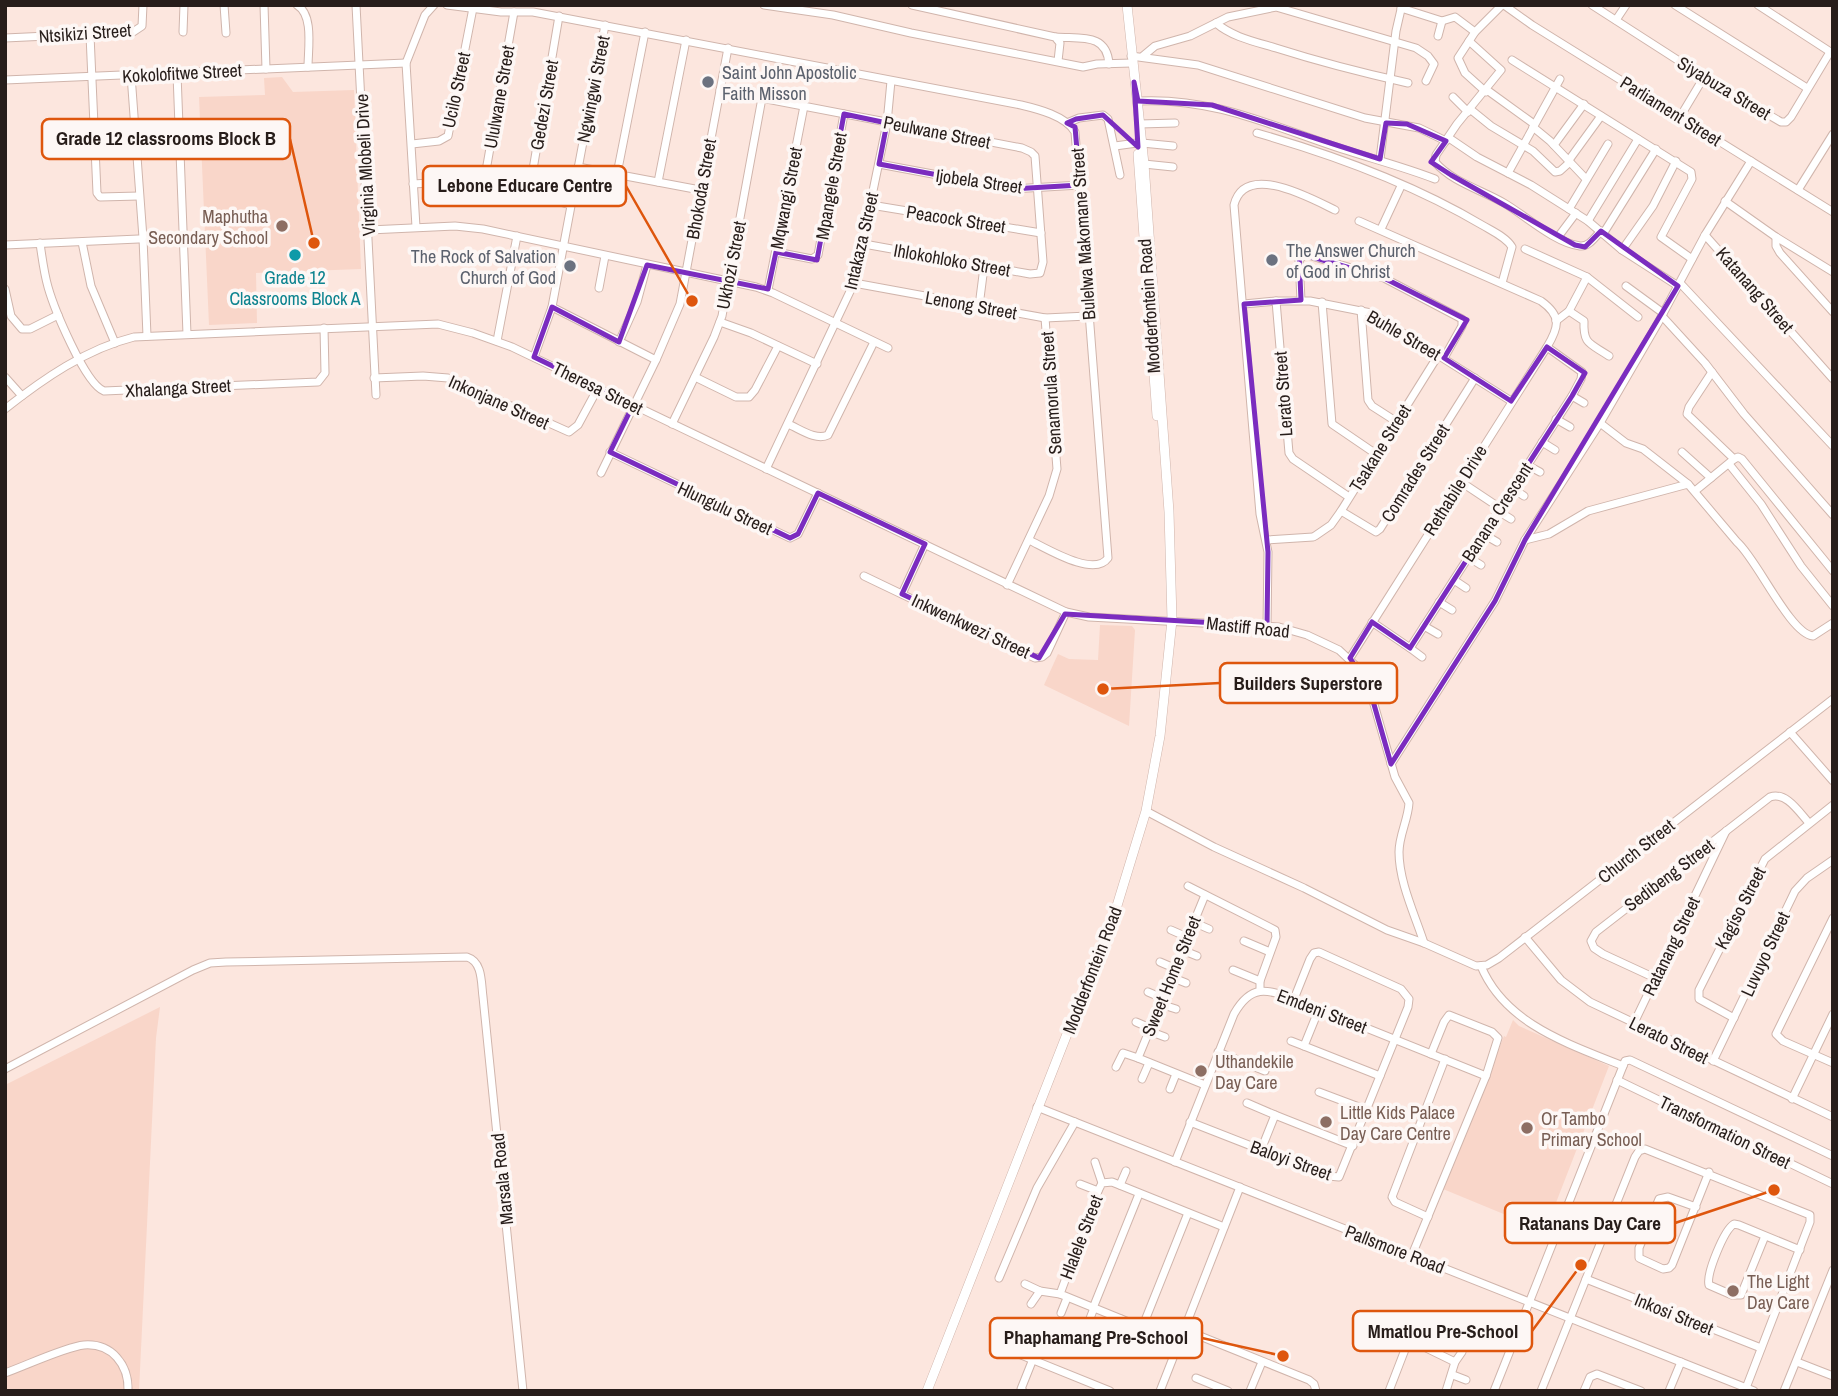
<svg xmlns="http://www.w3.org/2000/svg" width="1838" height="1396" font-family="'Archivo Narrow',sans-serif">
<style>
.built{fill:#f9d6c9}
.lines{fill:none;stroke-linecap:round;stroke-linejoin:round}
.minor-casing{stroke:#d0b5ac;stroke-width:9}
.major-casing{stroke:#d0b5ac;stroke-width:10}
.minor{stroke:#fff;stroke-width:7}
.major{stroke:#fff;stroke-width:9}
.marked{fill:none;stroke:#7b2cbf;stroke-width:5;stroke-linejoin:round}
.worship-dot{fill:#6b7280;stroke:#fdf7f5;stroke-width:2.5}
.education-dot{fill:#8d6e63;stroke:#fdf7f5;stroke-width:2.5}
.culture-dot{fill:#0f9aa8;stroke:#fdf7f5;stroke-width:2.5}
.labels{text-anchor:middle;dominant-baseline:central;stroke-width:7;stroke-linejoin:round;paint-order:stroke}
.street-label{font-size:18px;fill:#271d1a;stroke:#fdf7f5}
.worship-label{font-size:18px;fill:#5b616d;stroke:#fdf7f5;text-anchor:start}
.education-label{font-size:18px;fill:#785e54;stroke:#fdf7f5;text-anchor:start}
.culture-label{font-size:18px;fill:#0d838f;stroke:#fdf7f5}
.leader{fill:none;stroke:#de560d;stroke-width:2.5}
.callout-dot{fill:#de560d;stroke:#fdf7f5;stroke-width:2.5}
.callout{fill:#fdf7f5;stroke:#de560d;stroke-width:2.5}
.callout-label{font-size:19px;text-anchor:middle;font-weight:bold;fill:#271d1a}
</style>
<rect width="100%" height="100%" fill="#fce6de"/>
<!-- built -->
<g class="built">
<polygon points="282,77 293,92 354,90 361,269 256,273 257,323 209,325 199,97 265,95 264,78"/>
<polygon points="1100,625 1132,626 1135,630 1129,726 1044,685 1058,654 1069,659 1098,660"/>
<polygon points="160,1007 156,1038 139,1391 5,1391 5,1085"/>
<polygon points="1513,1020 1519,1026 1609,1066 1545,1231 1443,1189 1504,1036 1506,1037"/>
</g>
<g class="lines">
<!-- minor casing -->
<g class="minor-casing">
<g id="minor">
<polyline points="224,5 226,33"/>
<polyline points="264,5 266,69"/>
<path d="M297 5C314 15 308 49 308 67"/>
<polyline points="356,5 376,395"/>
<path d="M447 5 501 12H533L1021 105C1038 109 1066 116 1075 132L1108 558C1094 578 1046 548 1029 540"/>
<polyline points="764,5 833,15 911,33 1083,67 1097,64 1132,63"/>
<polyline points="912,5 1055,37 1060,43 1058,61"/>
<polyline points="1504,5 1532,25 1833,212"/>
<polyline points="1592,5 1704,77 1781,122 1786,122 1791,117 1830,52"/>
<polyline points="1675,5 1807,88"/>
<polyline points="1758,5 1832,53"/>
<polyline points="1401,8 1442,21 1455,17 1475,32"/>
<polyline points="1616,20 1626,5"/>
<path d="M1216 23C1232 37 1256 42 1276 48 1320 62 1363 73 1408 83"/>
<polyline points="183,32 184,5"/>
<polyline points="90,35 97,193 100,197 139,196"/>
<polyline points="1438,36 1442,21"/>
<path d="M1056 37C1081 39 1107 33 1109 64"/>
<polyline points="5,38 133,32 142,26 143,5"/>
<path d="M1469 41 1501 70 1457 124 1436 155 1435 162C1452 182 1482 190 1504 203 1526 216 1555 243 1580 246 1589 247 1595 237 1601 231"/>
<polyline points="1131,56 1198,65 1365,118 1419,128 1446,141"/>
<polyline points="1143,56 1155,46 1190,36 1228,17 1276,7 1416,48 1428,56 1434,64 1426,81"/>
<polyline points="1512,60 1691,172 1692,179 1661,237 1692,259"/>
<polyline points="177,74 187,334"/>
<polyline points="131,75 143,238 147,336"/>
<polyline points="5,80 406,63"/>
<polyline points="720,90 1022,148 1031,152 1035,156 1043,262 1040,273 1030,274 864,244"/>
<polyline points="1487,90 1534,124"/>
<polyline points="1486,92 1465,73 1458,58 1475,32 1502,5"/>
<polyline points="1453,97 1468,112"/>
<path d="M1138 101C1213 97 1272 126 1342 149 1373 159 1404 167 1435 179"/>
<polyline points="1470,109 1491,126 1533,151 1555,172 1560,171 1570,162"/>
<polyline points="1680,117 1704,77"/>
<polyline points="1067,123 1079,118 1103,115 1108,119 1120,175"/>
<polyline points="1140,124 1175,123"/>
<polyline points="1533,127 1550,141 1586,179"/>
<path d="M1257 133C1334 155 1413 184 1482 225 1492 231 1506 237 1512 247L1502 283"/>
<polyline points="1449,138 1477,157 1531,185 1588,221 1622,250 1678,286"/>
<polyline points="1142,143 1173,146"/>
<polyline points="412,144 439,141 448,136 473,8"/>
<polyline points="1554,145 1584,104"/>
<polyline points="1115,146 1137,143"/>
<polyline points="1380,159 1396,31 1402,5"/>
<polyline points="1569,160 1601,116"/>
<polyline points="879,164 1013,189 1080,185"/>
<polyline points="1144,164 1173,167"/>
<polyline points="578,167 700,190"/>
<polyline points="1508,173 1560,79"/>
<polyline points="617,174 645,32"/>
<polyline points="484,182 514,12"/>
<polyline points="658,182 686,40"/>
<polyline points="413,184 463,181 484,182 571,205"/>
<polyline points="1798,190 1833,134"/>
<polyline points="529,193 559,16"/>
<polyline points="1725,201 1776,237 1833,272"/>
<polyline points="871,205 1041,233"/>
<polyline points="1569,209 1608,144"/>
<polyline points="1588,221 1638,139"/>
<polyline points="416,227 406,63 425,15 434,5"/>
<polyline points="1381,229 1401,186"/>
<polyline points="369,230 455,226 483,229 756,287 773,293 888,348"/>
<polyline points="1603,234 1656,149"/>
<polyline points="1705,235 1833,379"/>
<polyline points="1558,237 1576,213"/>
<polyline points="1776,237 1776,246 1780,253 1833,312"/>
<polyline points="82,242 91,286 115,343"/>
<path d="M40 243C42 258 44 273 48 287 54 308 85 384 104 391L318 382 325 373 324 328"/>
<polyline points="5,245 183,237"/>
<polyline points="1525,249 1587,277 1638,317"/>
<polyline points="1622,250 1653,206 1676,161"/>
<polyline points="776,252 812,259 818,255 844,114"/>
<polyline points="854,283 1045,318 1088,316"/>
<polyline points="1680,283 1833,446"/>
<polyline points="1626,286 1663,313"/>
<polyline points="599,288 605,256"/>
<polyline points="5,289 11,316 22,329 30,329 58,315"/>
<polyline points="768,290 804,106"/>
<polyline points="1301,300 1299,260 1305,254 1384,278 1462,319 1462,326 1444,358"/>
<polyline points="1276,301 1289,453 1293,459 1349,497"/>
<polyline points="1322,302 1332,424 1376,454"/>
<polyline points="1244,304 1276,301 1310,301 1371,313 1511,401"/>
<polyline points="979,306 984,267"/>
<polyline points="552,307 656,360"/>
<polyline points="1361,310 1368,400 1372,406 1397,422"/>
<path d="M1569 311 1584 321C1583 345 1590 343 1609 356"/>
<polyline points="1662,316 1705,363 1744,414 1833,515"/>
<polyline points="1556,321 1569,311 1587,277"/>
<polyline points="720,322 751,333 817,364"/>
<polyline points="497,341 517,236"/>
<polyline points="619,342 637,302 647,265"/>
<polyline points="534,357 552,307 605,25"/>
<polyline points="5,377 22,396"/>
<polyline points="695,377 736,397 749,397 755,390 778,346"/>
<polyline points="374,378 423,376 448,378 569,432 578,425 598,388"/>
<polyline points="1572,396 1584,403"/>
<path d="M5 409C43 379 86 349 134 337L438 324 473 333 512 347 1066 612 1089 617 1279 627 1307 635 1339 650 1356 666 1369 687 1395 777 1409 803C1408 820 1399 835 1399 852 1399 882 1415 915 1424 943"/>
<polyline points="1556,419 1570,427"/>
<polyline points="1600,423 1626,443 1643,449 1688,484"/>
<polyline points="672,424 714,337 722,316 762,98"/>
<path d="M788 424C800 429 816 441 828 435L874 342"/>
<polyline points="1542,442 1555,450"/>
<polyline points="610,452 790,538 798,534 818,493"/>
<polyline points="1682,452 1711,478"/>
<polyline points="1734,459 1738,457 1742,459 1833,571"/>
<polyline points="1729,464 1761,504 1801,566 1833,606"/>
<polyline points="1527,465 1540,472"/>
<polyline points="766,469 854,283 887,123 891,81"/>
<polyline points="601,473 656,360 680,304 728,48"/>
<polyline points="1461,482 1500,508"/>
<polyline points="1512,488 1524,496"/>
<polyline points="1695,491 1734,459 1687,414 1689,407 1712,372"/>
<polyline points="1341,511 1376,532 1380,529 1475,378"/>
<polyline points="1498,511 1511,519"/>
<polyline points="1483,534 1497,542"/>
<polyline points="1315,536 1331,525 1341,511 1439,354"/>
<polyline points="1267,540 1313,537"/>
<path d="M1525 540 1549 534 1588 511 1688 484 1737 542C1757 559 1790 634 1813 636L1833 623"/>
<polyline points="1468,557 1481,565"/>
<polyline points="864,576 1035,658 1042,657 1047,653 1066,612"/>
<polyline points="1454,580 1466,588"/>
<polyline points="1007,585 1049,496 1057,469 1045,318"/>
<polyline points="902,594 925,544"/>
<polyline points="1439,602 1452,610"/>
<polyline points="1372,622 1410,648 1572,396 1581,379 1582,372 1547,347"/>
<path d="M1267 626 1268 552 1260 514 1234 205C1245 161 1312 199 1335 210"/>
<polyline points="1424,626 1438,634"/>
<polyline points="1410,648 1422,657"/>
<path d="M1350 658 1547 347C1559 327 1562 316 1541 301L1359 221"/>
<polyline points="1790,732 1833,781"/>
<polyline points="1391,764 1495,601 1525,540 1600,423 1658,323 1705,235 1751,161"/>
<polyline points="1146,811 1214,847 1304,888 1387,930 1424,943 1476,966 1487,965 1499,958 1833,699"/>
<polyline points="1188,886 1275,930 1276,937 1260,981 1260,990"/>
<polyline points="1833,918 1776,1034 1783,1041 1833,1063"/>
<polyline points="1193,922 1209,929"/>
<polyline points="1171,930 1187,937"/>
<polyline points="1525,937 1561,980 1590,1002 1833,1117"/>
<polyline points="1244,941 1270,952"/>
<polyline points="1182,950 1197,956"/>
<polyline points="1160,962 1174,968"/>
<path d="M1481 966C1505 1024 1569 1044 1623 1066"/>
<polyline points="1233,970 1260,981"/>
<polyline points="1171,977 1186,983"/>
<path d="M1655 978 1603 954 1594 948 1591 941 1596 932 1770 797C1786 791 1799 812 1809 823"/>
<polyline points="1148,992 1162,998"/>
<polyline points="1160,1004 1176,1009"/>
<polyline points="1319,1009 1304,1046 1380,1076"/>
<polyline points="1734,1018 1699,999 1699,990 1765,859 1833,805"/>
<polyline points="1136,1022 1150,1028"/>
<polyline points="1634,1023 1726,831"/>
<polyline points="1149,1031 1165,1037"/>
<polyline points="1291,1041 1304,1046"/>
<polyline points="1218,1052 1265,1071"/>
<polyline points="1713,1061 1795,891 1807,878 1833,860"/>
<polyline points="1116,1067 1123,1053 1138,1058"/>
<path d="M5 1069 193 970 210 963 226 962 467 957C483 962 481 983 483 997L523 1391"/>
<polyline points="1142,1079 1149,1063"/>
<polyline points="1617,1080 1833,1184"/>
<polyline points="1205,1085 1138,1058 1205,895"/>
<polyline points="1170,1089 1176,1074"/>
<polyline points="1319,1092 1367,1110"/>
<polyline points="1792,1099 1833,1014"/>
<polyline points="1247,1103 1275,1115"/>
<polyline points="1037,1107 1754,1391"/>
<polyline points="1190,1122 1328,1176 1339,1177 1408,1007 1409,999 1401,989 1319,952 1314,953 1310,959 1294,999"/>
<polyline points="1261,1150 1275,1115 1353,1146"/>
<polyline points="1095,1162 1102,1183"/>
<path d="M1175 1162 1234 1014C1251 984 1266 989 1294 999L1486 1076"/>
<polyline points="1080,1184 1098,1191"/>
<polyline points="1120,1185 1126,1171"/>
<polyline points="1696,1207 1668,1197 1659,1199 1639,1248 1639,1258 1663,1269 1669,1268 1672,1265 1709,1172"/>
<polyline points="1428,1217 1395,1202 1392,1197 1445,1059"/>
<path d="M1765 1236 1741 1295H1732L1709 1285C1706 1274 1724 1230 1734 1224L1739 1225 1800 1250"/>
<polyline points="1412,1255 1486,1076 1498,1038 1492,1032 1449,1015 1444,1022 1431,1054"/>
<polyline points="999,1278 1037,1188 1075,1122"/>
<polyline points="1586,1279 1761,1348"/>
<polyline points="1025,1284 1040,1291 1060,1294"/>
<polyline points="1031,1304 1040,1291"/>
<polyline points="1093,1308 1139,1194"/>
<polyline points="1061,1313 1067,1298"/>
<polyline points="1089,1321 1094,1308"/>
<polyline points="1142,1328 1188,1213"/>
<polyline points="1185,1330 1309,1380 1314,1384 1316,1391"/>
<polyline points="1396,1330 1409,1337 1412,1343"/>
<polyline points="1115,1335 1121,1319"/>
<polyline points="1180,1343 1060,1294 1098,1191 1102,1183 1112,1182 1224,1227"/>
<polyline points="1142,1346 1148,1330"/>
<polyline points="1011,1351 1110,1391"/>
<polyline points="1797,1362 1833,1376"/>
<path d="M5 1373C25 1366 65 1347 84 1345 112 1343 129 1365 128 1391"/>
<polyline points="1453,1375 1466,1380"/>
<polyline points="1196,1378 1228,1391"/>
<polyline points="1023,1391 1021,1389 1033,1359"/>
<polyline points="1160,1391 1240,1187"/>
<polyline points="1250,1391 1262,1362"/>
<polyline points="1389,1391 1406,1347 1410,1343 1416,1343 1455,1362"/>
<polyline points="1446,1391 1455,1362 1462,1352"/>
<polyline points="1494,1391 1625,1061 1630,1060 1833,1156"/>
<polyline points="1541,1391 1635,1157 1639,1151 1645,1149 1810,1215 1810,1222 1746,1388"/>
<polyline points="1584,1391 1590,1377 1597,1374 1641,1391"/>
<polyline points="1669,1391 1681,1362"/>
<polyline points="1784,1391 1833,1270"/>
</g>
</g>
<!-- major casing -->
<g class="major-casing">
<g id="major">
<polyline points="1138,154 1157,416"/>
<polyline points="927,1391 1116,909 1146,811 1160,736 1172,620 1169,512 1144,164 1127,5"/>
</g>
</g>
<!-- minor -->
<use href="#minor" class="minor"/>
<!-- major -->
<use href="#major" class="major"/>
</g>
<!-- marked area -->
<path class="marked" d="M1134 82 1138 101 1212 105 1380 159 1386 123 1407 124 1446 141 1431 162 1451 175 1575 245 1585 247 1601 231 1678 286 1525 540 1495 601 1391 764 1369 687 1350 658 1372 622 1410 648 1572 396 1585 373 1547 347 1511 401 1444 358 1467 320 1384 278 1299 253 1301 300 1244 304 1268 552 1267 626 1065 614 1039 658 902 594 925 544 818 493 798 534 790 538 610 452 633 405 534 357 552 307 619 342 647 265 768 289 776 252 817 260 844 114 887 123 879 164 1013 189 1080 185 1075 127 1067 123 1076 119 1103 115 1138 147Z"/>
<!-- markers -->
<g class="worship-dot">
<circle cx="708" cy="82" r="7"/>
<circle cx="1272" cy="260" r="7"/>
<circle cx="570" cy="266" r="7"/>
</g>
<g class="education-dot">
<circle cx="282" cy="226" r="7"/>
<circle cx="1201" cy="1071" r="7"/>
<circle cx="1326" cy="1122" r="7"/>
<circle cx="1527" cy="1128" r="7"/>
<circle cx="1733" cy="1291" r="7"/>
</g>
<circle class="culture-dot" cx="295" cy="255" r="7"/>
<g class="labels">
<!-- street labels -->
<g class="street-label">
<text transform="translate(85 33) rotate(-4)">Ntsikizi Street</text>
<text transform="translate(182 73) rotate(-3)">Kokolofitwe Street</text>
<text transform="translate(1724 88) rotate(31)">Siyabuza Street</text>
<text transform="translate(593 89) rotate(-79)">Ngwingwi Street</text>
<text transform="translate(456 90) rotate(-78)">Ucilo Street</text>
<text transform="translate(499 97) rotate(-80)">Ululwane Street</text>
<text transform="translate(544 105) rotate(-80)">Gedezi Street</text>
<text transform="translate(1671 111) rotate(32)">Parliament Street</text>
<text transform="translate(937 132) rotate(11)">Peulwane Street</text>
<text transform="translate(365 165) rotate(-93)">Virginia Mlobeli Drive</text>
<text transform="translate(979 181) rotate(8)">Ijobela Street</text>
<text transform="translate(831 186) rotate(-80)">Mpangele Street</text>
<text transform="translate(701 189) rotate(-80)">Bhokoda Street</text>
<text transform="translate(786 198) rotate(-79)">Mqwangi Street</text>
<text transform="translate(956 219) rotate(9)">Peacock Street</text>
<text transform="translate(1083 234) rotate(-94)">Bulelwa Makomane Street</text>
<text transform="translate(861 241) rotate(-77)">Intakaza Street</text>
<text transform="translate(952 260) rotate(10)">Ihlokohloko Street</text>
<text transform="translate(731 265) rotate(-79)">Ukhozi Street</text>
<text transform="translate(1755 290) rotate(49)">Katanang Street</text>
<text transform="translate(971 305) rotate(10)">Lenong Street</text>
<text transform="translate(1149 306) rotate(-94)">Modderfontein Road</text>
<text transform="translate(1404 335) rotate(30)">Buhle Street</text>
<text transform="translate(178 388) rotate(-3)">Xhalanga Street</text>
<text transform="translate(598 388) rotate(26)">Theresa Street</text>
<text transform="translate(1051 393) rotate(-94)">Senamorula Street</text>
<text transform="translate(1283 394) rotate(-94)">Lerato Street</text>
<text transform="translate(499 402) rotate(24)">Inkonjane Street</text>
<text transform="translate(1380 448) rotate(-58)">Tsakane Street</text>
<text transform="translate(1415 473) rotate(-58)">Comrades Street</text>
<text transform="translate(1455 490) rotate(-58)">Rethabile Drive</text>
<text transform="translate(725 508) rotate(25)">Hlungulu Street</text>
<text transform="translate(1497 512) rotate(-57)">Banana Crescent</text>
<text transform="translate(971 626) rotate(25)">Inkwenkwezi Street</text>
<text transform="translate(1248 627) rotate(6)">Mastiff Road</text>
<text transform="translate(1636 851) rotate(-38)">Church Street</text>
<text transform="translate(1669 875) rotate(-37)">Sedibeng Street</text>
<text transform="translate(1740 908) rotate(-63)">Kagiso Street</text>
<text transform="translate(1671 946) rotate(-64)">Ratanang Street</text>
<text transform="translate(1765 954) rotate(-65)">Luvuyo Street</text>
<text transform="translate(1092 970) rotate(-69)">Modderfontein Road</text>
<text transform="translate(1171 976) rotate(-68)">Sweet Home Street</text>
<text transform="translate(1322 1011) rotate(21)">Emdeni Street</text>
<text transform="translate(1669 1040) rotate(26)">Lerato Street</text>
<text transform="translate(1725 1132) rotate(26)">Transformation Street</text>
<text transform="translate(1291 1160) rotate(20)">Baloyi Street</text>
<text transform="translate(502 1179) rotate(-96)">Marsala Road</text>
<text transform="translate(1081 1237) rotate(-69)">Hlalele Street</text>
<text transform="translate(1395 1249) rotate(21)">Pallsmore Road</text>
<text transform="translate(1674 1314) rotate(22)">Inkosi Street</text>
</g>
<!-- worship labels -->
<g class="worship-label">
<text x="722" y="72">Saint John Apostolic<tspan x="722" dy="21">Faith Misson</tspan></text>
<text x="1286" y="250">The Answer Church<tspan x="1286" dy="21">of God in Christ</tspan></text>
<text x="556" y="256" text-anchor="end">The Rock of Salvation<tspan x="556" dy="21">Church of God</tspan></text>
</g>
<!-- education labels -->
<g class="education-label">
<text x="268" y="216" text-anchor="end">Maphutha<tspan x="268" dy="21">Secondary School</tspan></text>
<text x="1215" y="1061">Uthandekile<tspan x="1215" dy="21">Day Care</tspan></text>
<text x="1340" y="1112">Little Kids Palace<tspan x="1340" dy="21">Day Care Centre</tspan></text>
<text x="1541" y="1118">Or Tambo<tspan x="1541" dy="21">Primary School</tspan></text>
<text x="1747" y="1281">The Light<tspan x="1747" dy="21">Day Care</tspan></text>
</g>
<!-- culture labels -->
<g class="culture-label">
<text x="295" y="277">Grade 12<tspan x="295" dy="21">Classrooms Block A</tspan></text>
</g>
</g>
<!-- callouts -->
<path class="leader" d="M314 243L290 139M692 301L626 186M1103 689L1220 683M1774 1190L1675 1223M1581 1265L1532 1331M1283 1356L1202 1338"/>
<g class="callout-dot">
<circle cx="314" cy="243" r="7"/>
<circle cx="692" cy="301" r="7"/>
<circle cx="1103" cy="689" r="7"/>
<circle cx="1774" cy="1190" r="7"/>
<circle cx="1581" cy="1265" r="7"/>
<circle cx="1283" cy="1356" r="7"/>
</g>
<g class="callout">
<rect x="42" y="119" width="248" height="40" rx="7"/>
<rect x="423" y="166" width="203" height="40" rx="7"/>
<rect x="1220" y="663" width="177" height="40" rx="7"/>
<rect x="1505" y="1203" width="170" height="40" rx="7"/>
<rect x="1353" y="1311" width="179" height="40" rx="7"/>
<rect x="990" y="1318" width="212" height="40" rx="7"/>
</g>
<g class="callout-label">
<text x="166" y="145">Grade 12 classrooms Block B</text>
<text x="525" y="192">Lebone Educare Centre</text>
<text x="1308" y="690">Builders Superstore</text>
<text x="1590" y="1230">Ratanans Day Care</text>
<text x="1443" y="1338">Mmatlou Pre-School</text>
<text x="1096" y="1344">Phaphamang Pre-School</text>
</g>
<!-- border -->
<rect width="1838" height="1396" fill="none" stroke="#271d1a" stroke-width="14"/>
</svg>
